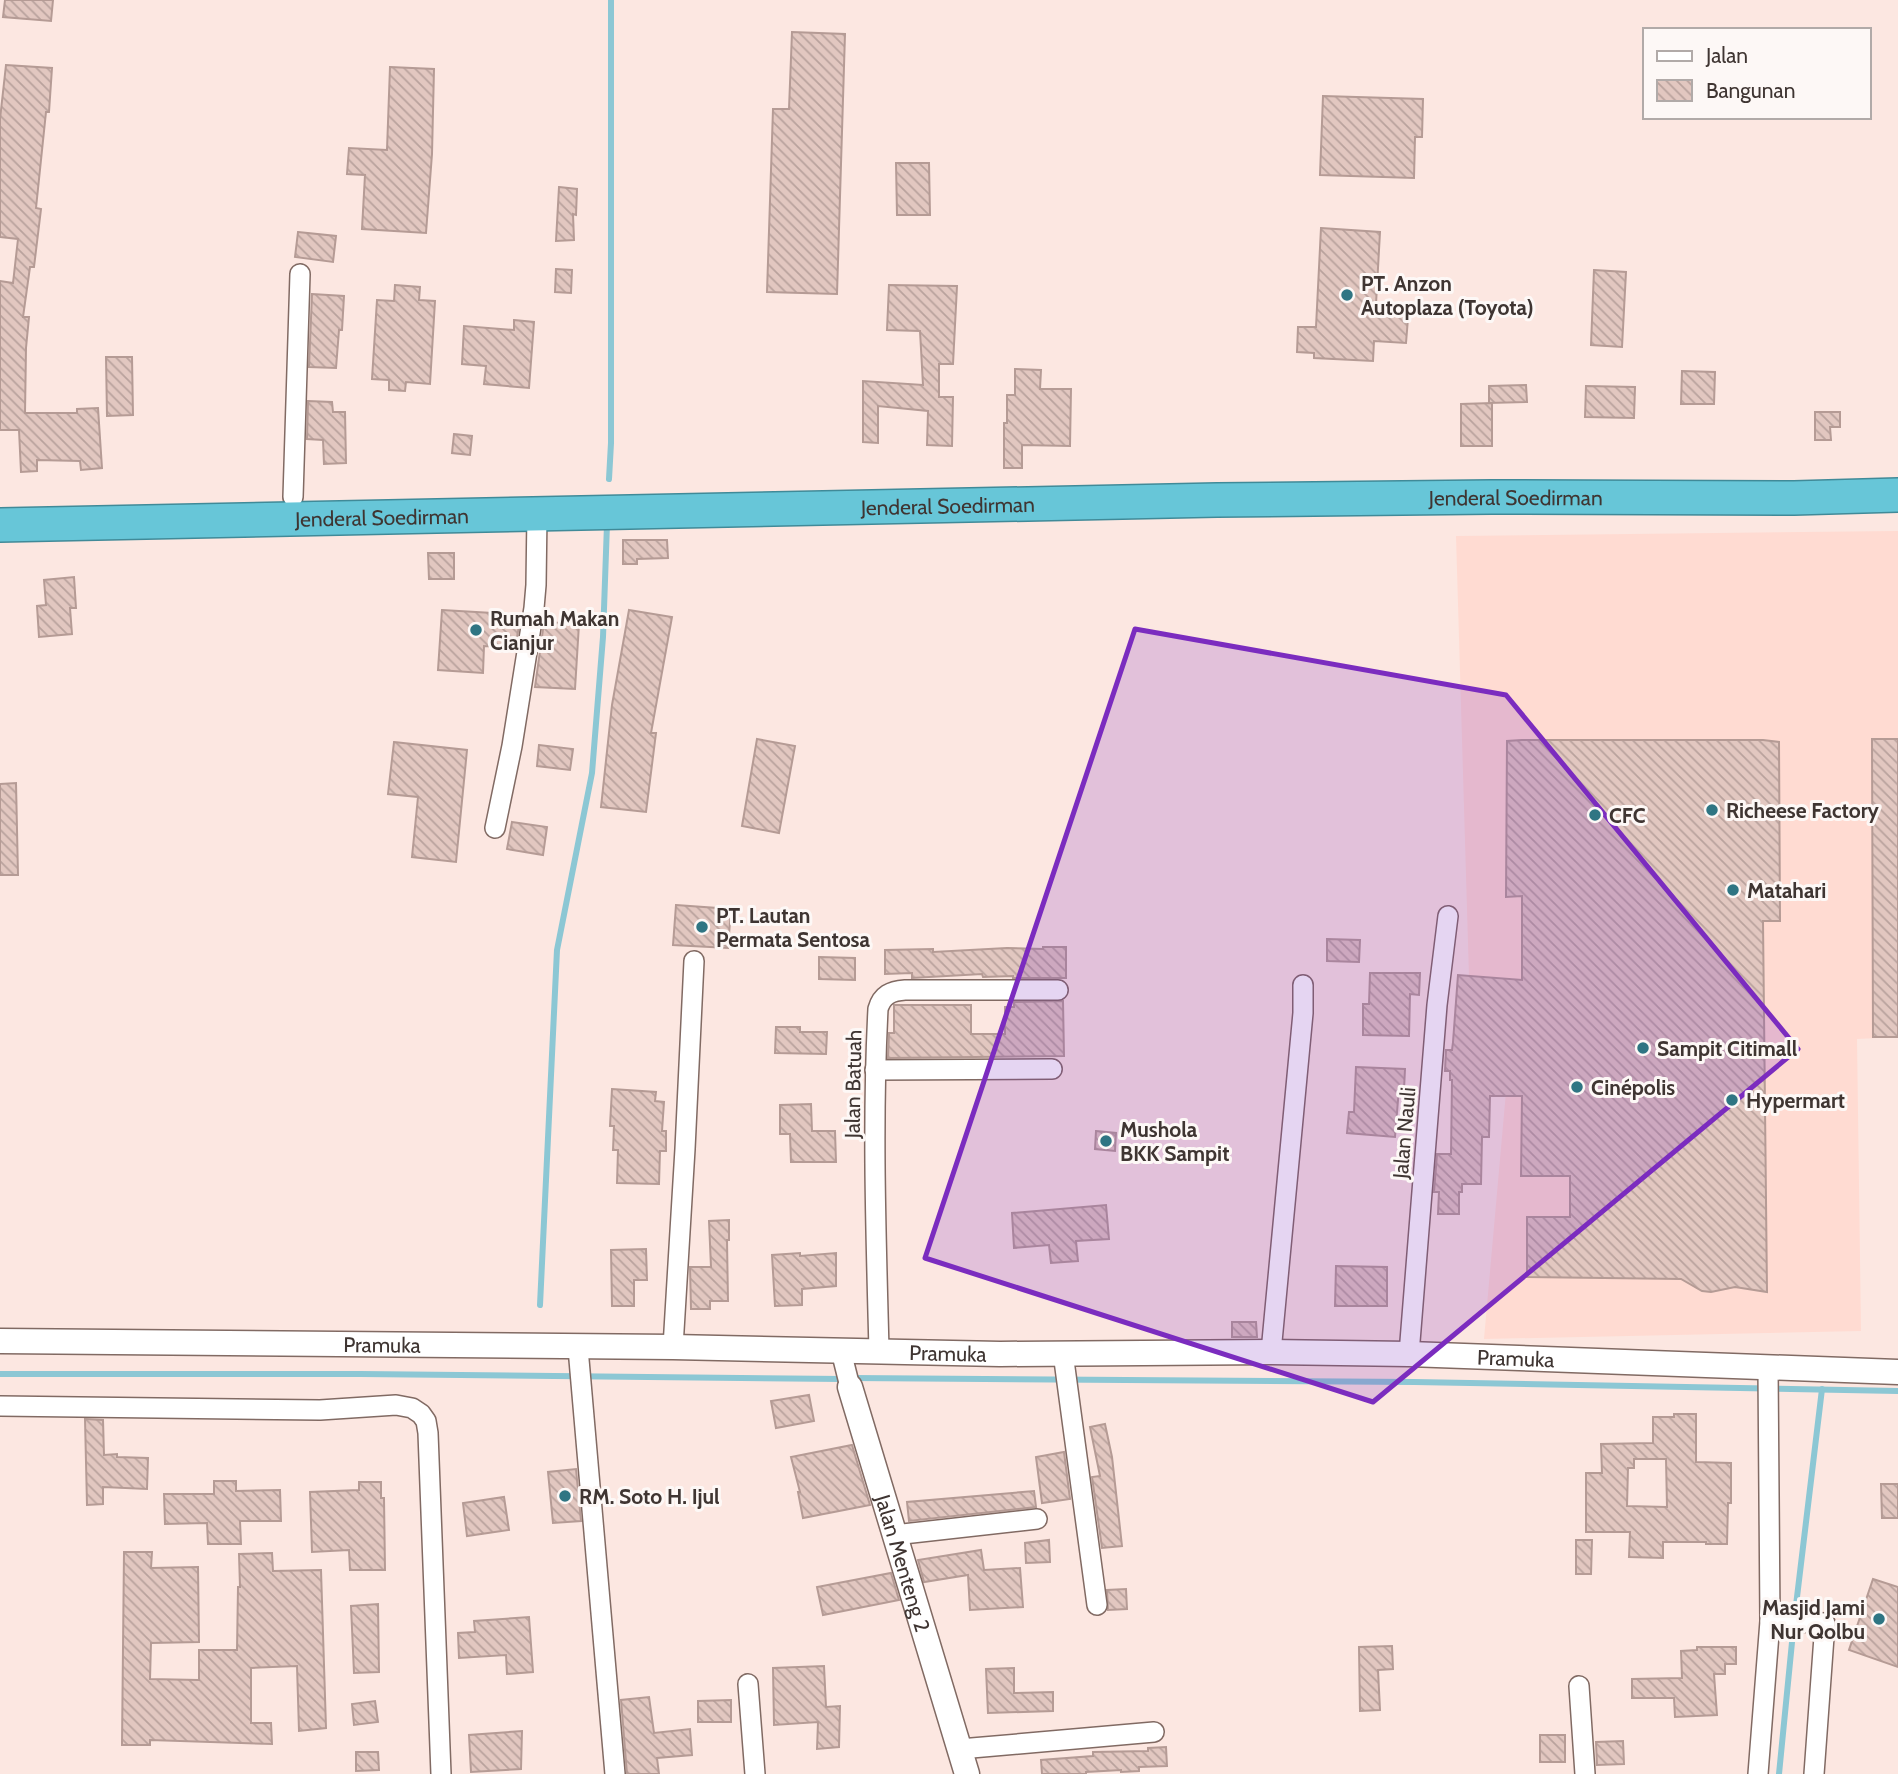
<svg xmlns="http://www.w3.org/2000/svg" width="1898" height="1774" font-family="Cabin,sans-serif">
<style>
.built{fill:#ffdbd2}
.lines{fill:none;stroke-linecap:round;stroke-linejoin:round}
.stream{stroke:#8cc7d4;stroke-width:6}
.building{fill:url(#building-back-hatch);stroke:#b59b95;stroke-width:2;fill-rule:evenodd}
.minor-casing{stroke:#816a63;stroke-width:22}
.tertiary-casing{stroke:#816a63;stroke-width:27}
.trunk-casing{stroke:#408a98;stroke-width:36}
.minor{stroke:#fff;stroke-width:19}
.tertiary{stroke:#fff;stroke-width:24}
.trunk{stroke:#67c6d8;stroke-width:33}
.marked{fill:#7b2cbf;fill-opacity:0.2;stroke:#7b2cbf;stroke-width:5;stroke-linejoin:round}
.poi-dot{fill:#2f7583;stroke:#fdf8f6;stroke-width:2.5}
.labels{text-anchor:middle;dominant-baseline:central;stroke-width:6;stroke-linejoin:round;paint-order:stroke}
.poi-label{font-size:21px;font-weight:bold;fill:#3f3532;stroke:#fdf8f6;text-anchor:start}
.street-label{font-size:21px;fill:#3f3532;stroke:#fdf8f6}
</style>
<defs>
<pattern id="building-back-hatch" width="6" height="6" patternUnits="userSpaceOnUse" patternTransform="scale(1.75)"><rect width="6" height="6" fill="#e2c7c0"/><path d="M-1 5l2 2M0 0l6 6M5-1l2 2" fill="none" stroke="#b9a29d"/></pattern>
</defs>
<rect width="100%" height="100%" fill="#fce7e1"/>
<!-- built -->
<polygon class="built" points="1898,531 1898,1037 1857,1039 1861,1331 1484,1339 1516,980 1469,976 1456,536"/>
<g class="lines">
<!-- stream -->
<g class="stream">
<polyline points="609,479 611,443 611,0"/>
<polyline points="540,1305 557,950 592,773 603,637 607,524"/>
<polyline points="0,1374 361,1374 842,1379"/>
<polyline points="852,1378 1414,1382 1898,1391"/>
<polyline points="1779,1774 1794,1622 1822,1389"/>
</g>
</g>
<!-- building -->
<g class="building">
<polygon points="5,0 53,0 51,21 3,17"/>
<polygon points="792,32 845,34 837,294 767,292 773,109 789,109"/>
<polygon points="6,65 52,68 49,112 46,112 36,208 41,209 34,267 30,267 23,317 29,317 26,348 25,413 77,413 77,409 98,408 102,468 81,470 80,461 37,460 37,471 21,472 19,430 0,430 0,281 13,283 18,239 0,237 0,119"/>
<polygon points="390,67 434,69 432,154 426,233 362,229 365,175 347,174 349,148 387,150"/>
<polygon points="1323,96 1423,99 1422,137 1415,137 1414,178 1320,175"/>
<polygon points="896,163 929,163 930,215 897,215"/>
<polygon points="559,187 577,189 576,215 573,214 574,240 556,241"/>
<polygon points="1321,228 1380,232 1376,304 1409,306 1406,343 1374,341 1373,361 1314,358 1314,353 1297,352 1298,327 1316,327"/>
<polygon points="298,232 336,236 333,262 295,257"/>
<polygon points="556,269 572,270 571,293 555,292"/>
<polygon points="1594,270 1626,272 1622,347 1591,345"/>
<polygon points="395,285 420,287 419,300 435,301 430,384 406,382 405,391 389,390 389,380 372,379 377,300 394,301"/>
<polygon points="889,285 957,286 953,364 939,364 939,397 953,397 952,446 927,445 928,411 878,406 878,443 863,442 863,381 923,385 920,331 887,330"/>
<polygon points="312,294 344,296 342,330 339,330 336,368 309,367"/>
<polygon points="514,320 534,322 529,388 484,384 486,366 462,364 464,326 514,330"/>
<polygon points="106,357 132,357 133,415 107,416"/>
<polygon points="1015,369 1041,370 1040,389 1071,389 1070,446 1022,445 1022,468 1004,468 1004,423 1007,423 1007,395 1015,395"/>
<polygon points="1682,371 1715,372 1714,404 1681,404"/>
<polygon points="1526,385 1527,402 1489,403 1489,386"/>
<polygon points="1586,386 1635,387 1634,418 1585,417"/>
<polygon points="308,401 332,402 333,412 345,412 346,463 324,464 323,440 307,439"/>
<polygon points="1492,403 1492,446 1461,446 1461,404"/>
<polygon points="1815,412 1840,412 1840,427 1830,427 1831,440 1815,440"/>
<polygon points="454,434 472,436 470,455 452,453"/>
<polygon points="623,540 667,540 668,558 637,559 637,564 623,564"/>
<polygon points="428,553 454,553 454,579 429,579"/>
<polygon points="74,577 76,608 70,608 72,634 39,637 37,606 46,605 44,580"/>
<polygon points="442,610 512,614 512,621 520,621 515,648 484,646 483,673 438,670"/>
<polygon points="629,610 672,617 651,733 656,733 646,812 601,807 612,705"/>
<polygon points="544,622 579,624 575,689 535,687"/>
<polygon points="757,739 795,746 779,833 742,826"/>
<polygon points="1872,739 1898,739 1898,1037 1873,1037"/>
<polygon points="1522,740 1763,740 1779,742 1780,921 1763,921 1767,1292 1735,1287 1711,1292 1702,1291 1681,1279 1527,1277 1527,1217 1570,1217 1570,1176 1521,1176 1522,1096 1490,1096 1489,1137 1482,1137 1481,1184 1462,1184 1462,1192 1459,1192 1459,1214 1438,1214 1439,1192 1434,1192 1437,1154 1451,1154 1452,1080 1450,1080 1450,1071 1445,1071 1446,1050 1452,1050 1453,1042 1458,975 1522,980 1522,896 1506,897 1507,741"/>
<polygon points="394,742 467,750 456,862 412,857 418,797 388,794"/>
<polygon points="539,745 573,749 570,770 537,766"/>
<polygon points="16,783 18,875 0,875 0,784"/>
<polygon points="512,822 547,827 543,855 507,849"/>
<polygon points="676,905 731,909 728,948 673,945"/>
<polygon points="1327,939 1360,940 1359,962 1327,961"/>
<polygon points="1043,947 1066,947 1066,978 1013,978 1013,976 983,977 982,974 912,978 912,973 885,974 885,950 933,949 933,952 1007,948 1043,949"/>
<polygon points="819,957 855,958 855,980 819,979"/>
<polygon points="1370,973 1420,973 1419,995 1410,994 1409,1036 1363,1035 1363,1004 1369,1004"/>
<polygon points="1063,1001 1064,1056 888,1058 889,1033 894,1033 894,1005 971,1005 971,1034 1005,1034 1005,1007 1014,1007 1014,1002"/>
<polygon points="776,1027 800,1027 800,1032 827,1032 826,1054 775,1053"/>
<polygon points="1356,1067 1405,1069 1404,1089 1399,1088 1395,1137 1347,1133 1349,1112 1354,1112"/>
<polygon points="612,1089 656,1092 655,1101 664,1102 662,1131 666,1131 666,1151 660,1151 659,1184 617,1183 618,1150 613,1150 614,1126 610,1126"/>
<polygon points="811,1104 812,1131 835,1131 836,1162 791,1162 790,1134 780,1134 780,1105"/>
<polygon points="1096,1131 1116,1133 1115,1151 1095,1149"/>
<polygon points="1106,1205 1109,1239 1076,1241 1078,1261 1051,1263 1049,1245 1014,1248 1012,1213"/>
<polygon points="729,1220 729,1240 727,1240 728,1301 710,1301 710,1309 691,1309 690,1267 711,1267 709,1221"/>
<polygon points="646,1249 647,1280 634,1280 634,1306 612,1306 611,1250"/>
<polygon points="800,1253 800,1256 836,1253 836,1286 802,1289 802,1305 775,1306 772,1255"/>
<polygon points="1336,1266 1387,1267 1387,1306 1335,1306"/>
<polygon points="1232,1322 1256,1322 1257,1337 1232,1337"/>
<polygon points="809,1395 814,1421 776,1428 771,1401"/>
<path d="M1674 1414H1696V1462L1731 1463V1503H1728L1727 1544H1706V1542H1663V1558L1629 1557 1630 1532H1586V1473H1602L1601 1444 1653 1443V1417H1674ZM1634 1459H1666L1667 1507 1627 1506 1628 1468H1634Z"/>
<polygon points="85,1419 103,1420 104,1455 117,1454 117,1457 148,1458 147,1489 103,1487 103,1504 87,1505"/>
<polygon points="1105,1424 1112,1457 1122,1546 1102,1548 1092,1477 1100,1476 1090,1427"/>
<polygon points="852,1445 870,1505 803,1518 798,1492 800,1492 791,1457"/>
<polygon points="1064,1452 1070,1499 1042,1503 1036,1457"/>
<polygon points="576,1469 581,1521 553,1523 548,1472"/>
<polygon points="214,1481 236,1481 236,1491 280,1490 281,1521 240,1521 241,1544 208,1544 207,1523 165,1524 164,1494 214,1494"/>
<polygon points="359,1482 381,1482 381,1498 384,1498 385,1570 350,1570 349,1550 312,1552 310,1492 359,1490"/>
<polygon points="1881,1484 1898,1484 1898,1518 1882,1518"/>
<polygon points="1034,1491 1036,1507 909,1521 907,1502"/>
<polygon points="504,1497 509,1530 467,1536 463,1503"/>
<polygon points="1049,1540 1050,1562 1026,1563 1025,1543"/>
<polygon points="1576,1540 1592,1540 1591,1574 1576,1574"/>
<polygon points="981,1550 984,1570 1020,1568 1023,1607 970,1610 968,1575 924,1582 918,1560"/>
<polygon points="124,1552 152,1552 151,1568 198,1567 199,1642 151,1643 150,1679 199,1680 199,1650 237,1650 238,1587 240,1587 239,1554 272,1553 273,1571 321,1570 326,1728 299,1731 297,1666 251,1668 251,1723 271,1723 272,1744 150,1740 150,1745 122,1745"/>
<polygon points="891,1573 899,1600 823,1615 817,1587"/>
<polygon points="1873,1579 1898,1587 1898,1667 1849,1650"/>
<polygon points="1126,1589 1127,1609 1108,1610 1107,1590"/>
<polygon points="378,1604 379,1672 354,1673 351,1606"/>
<polygon points="529,1617 533,1672 507,1674 506,1655 459,1658 458,1633 475,1632 474,1621"/>
<polygon points="1392,1646 1393,1669 1378,1670 1380,1710 1360,1711 1359,1647"/>
<polygon points="1697,1647 1736,1647 1736,1664 1725,1664 1725,1674 1714,1674 1717,1715 1675,1717 1674,1698 1632,1698 1632,1679 1682,1678 1681,1651 1697,1650"/>
<polygon points="824,1666 826,1707 840,1706 839,1747 817,1749 818,1722 774,1725 773,1668"/>
<polygon points="1014,1668 1014,1693 1053,1692 1053,1711 988,1713 986,1669"/>
<polygon points="649,1697 654,1733 690,1729 692,1755 657,1758 659,1774 627,1774 621,1700"/>
<polygon points="731,1700 731,1722 698,1722 698,1701"/>
<polygon points="375,1701 378,1722 354,1725 352,1704"/>
<polygon points="522,1731 521,1769 471,1772 469,1735"/>
<rect x="1540" y="1735" width="25" height="27"/>
<polygon points="1623,1741 1624,1764 1597,1765 1596,1742"/>
<polygon points="1166,1747 1167,1766 1139,1767 1139,1771 1121,1772 1121,1770 1086,1772 1086,1774 1042,1774 1041,1760 1093,1756 1093,1752 1148,1751 1148,1748"/>
<polygon points="356,1752 378,1752 379,1770 356,1771"/>
</g>
<g class="lines">
<!-- minor casing -->
<g class="minor-casing">
<g id="minor">
<polyline points="293,497 300,274"/>
<polyline points="495,828 512,746 534,608 536,585 537,514"/>
<polyline points="875,1070 1052,1069"/>
<polyline points="673,1347 685,1149 694,961"/>
<polyline points="578,1348 615,1774"/>
<path d="M879 1350C876 1236 872 1123 878 1009 882 995 891 991 905 990H1058"/>
<polyline points="841,1351 850,1387"/>
<polyline points="1271,1352 1303,1013 1303,985"/>
<polyline points="1063,1353 1097,1605"/>
<polyline points="1409,1354 1437,1005 1448,916"/>
<polyline points="0,1406 320,1410 396,1405 412,1408 421,1414 426,1421 428,1433 441,1774"/>
<polyline points="894,1535 1037,1519"/>
<polyline points="1770,1621 1825,1623 1814,1774"/>
<polyline points="748,1684 755,1774"/>
<polyline points="1579,1686 1585,1774"/>
<polyline points="960,1749 1154,1732"/>
<polyline points="1758,1774 1770,1621 1768,1368"/>
</g>
</g>
<!-- tertiary casing -->
<g class="tertiary-casing">
<g id="tertiary">
<path id="s1" d="M0 1341 673 1347 1000 1354 1271 1352 1409 1354 1898 1372"/>
<path id="s2" d="M850 1387 967 1774"/>
</g>
</g>
<!-- trunk casing -->
<g class="trunk-casing">
<g id="trunk">
<path id="s3" d="M0 525 1217 500 1491 497 1794 498 1898 495"/>
</g>
</g>
<!-- minor -->
<use href="#minor" class="minor"/>
<!-- tertiary -->
<use href="#tertiary" class="tertiary"/>
<!-- trunk -->
<use href="#trunk" class="trunk"/>
</g>
<!-- marked area -->
<path class="marked" d="M1135 629 1506 695 1798 1049 1373 1402 925 1258Z"/>
<!-- markers -->
<g class="poi-dot">
<circle cx="1347" cy="295" r="7"/>
<circle cx="476" cy="630" r="7"/>
<circle cx="1712" cy="810" r="7"/>
<circle cx="1595" cy="815" r="7"/>
<circle cx="1733" cy="890" r="7"/>
<circle cx="702" cy="927" r="7"/>
<circle cx="1643" cy="1048" r="7"/>
<circle cx="1577" cy="1087" r="7"/>
<circle cx="1732" cy="1100" r="7"/>
<circle cx="1106" cy="1141" r="7"/>
<circle cx="565" cy="1496" r="7"/>
<circle cx="1879" cy="1619" r="7"/>
</g>
<g class="labels">
<!-- poi labels -->
<g class="poi-label">
<text x="1361" y="283">PT. Anzon<tspan x="1361" dy="24">Autoplaza (Toyota)</tspan></text>
<text x="490" y="618">Rumah Makan<tspan x="490" dy="24">Cianjur</tspan></text>
<text x="1726" y="810">Richeese Factory</text>
<text x="1609" y="815">CFC</text>
<text x="1747" y="890">Matahari</text>
<text x="716" y="915">PT. Lautan<tspan x="716" dy="24">Permata Sentosa</tspan></text>
<text x="1657" y="1048">Sampit Citimall</text>
<text x="1591" y="1087">Cinépolis</text>
<text x="1746" y="1100">Hypermart</text>
<text x="1120" y="1129">Mushola<tspan x="1120" dy="24">BKK Sampit</tspan></text>
<text x="579" y="1496">RM. Soto H. Ijul</text>
<text x="1865" y="1607" text-anchor="end">Masjid Jami<tspan x="1865" dy="24">Nur Qolbu</tspan></text>
</g>
<!-- street labels -->
<g class="street-label">
<text stroke="none"><textPath href="#s3" startOffset="1516">Jenderal Soedirman</textPath></text>
<text stroke="none"><textPath href="#s3" startOffset="948">Jenderal Soedirman</textPath></text>
<text stroke="none"><textPath href="#s3" startOffset="382">Jenderal Soedirman</textPath></text>
<text transform="translate(853 1084) rotate(-89)">Jalan Batuah</text>
<text transform="translate(1404 1133) rotate(-85)">Jalan Nauli</text>
<text stroke="none"><textPath href="#s1" startOffset="382">Pramuka</textPath></text>
<text stroke="none"><textPath href="#s1" startOffset="948">Pramuka</textPath></text>
<text stroke="none"><textPath href="#s1" startOffset="1516">Pramuka</textPath></text>
<text stroke="none"><textPath href="#s2" startOffset="184">Jalan Menteng 2</textPath></text>
</g>
</g>
<!-- legend -->
<rect x="1643" y="28" width="228" height="91" fill="#fdf8f6" stroke="#b1aaa8" stroke-width="2"/>
<rect x="1657" y="51" width="35" height="10" fill="#ffffff" stroke="#b1aaa8" stroke-width="2"/>
<text x="1706" y="63" font-size="21" fill="#3f3532">Jalan</text>
<rect x="1657" y="80" width="35" height="21" fill="url(#building-back-hatch)" stroke="#b1aaa8" stroke-width="2"/>
<text x="1706" y="98" font-size="21" fill="#3f3532">Bangunan</text>
</svg>
